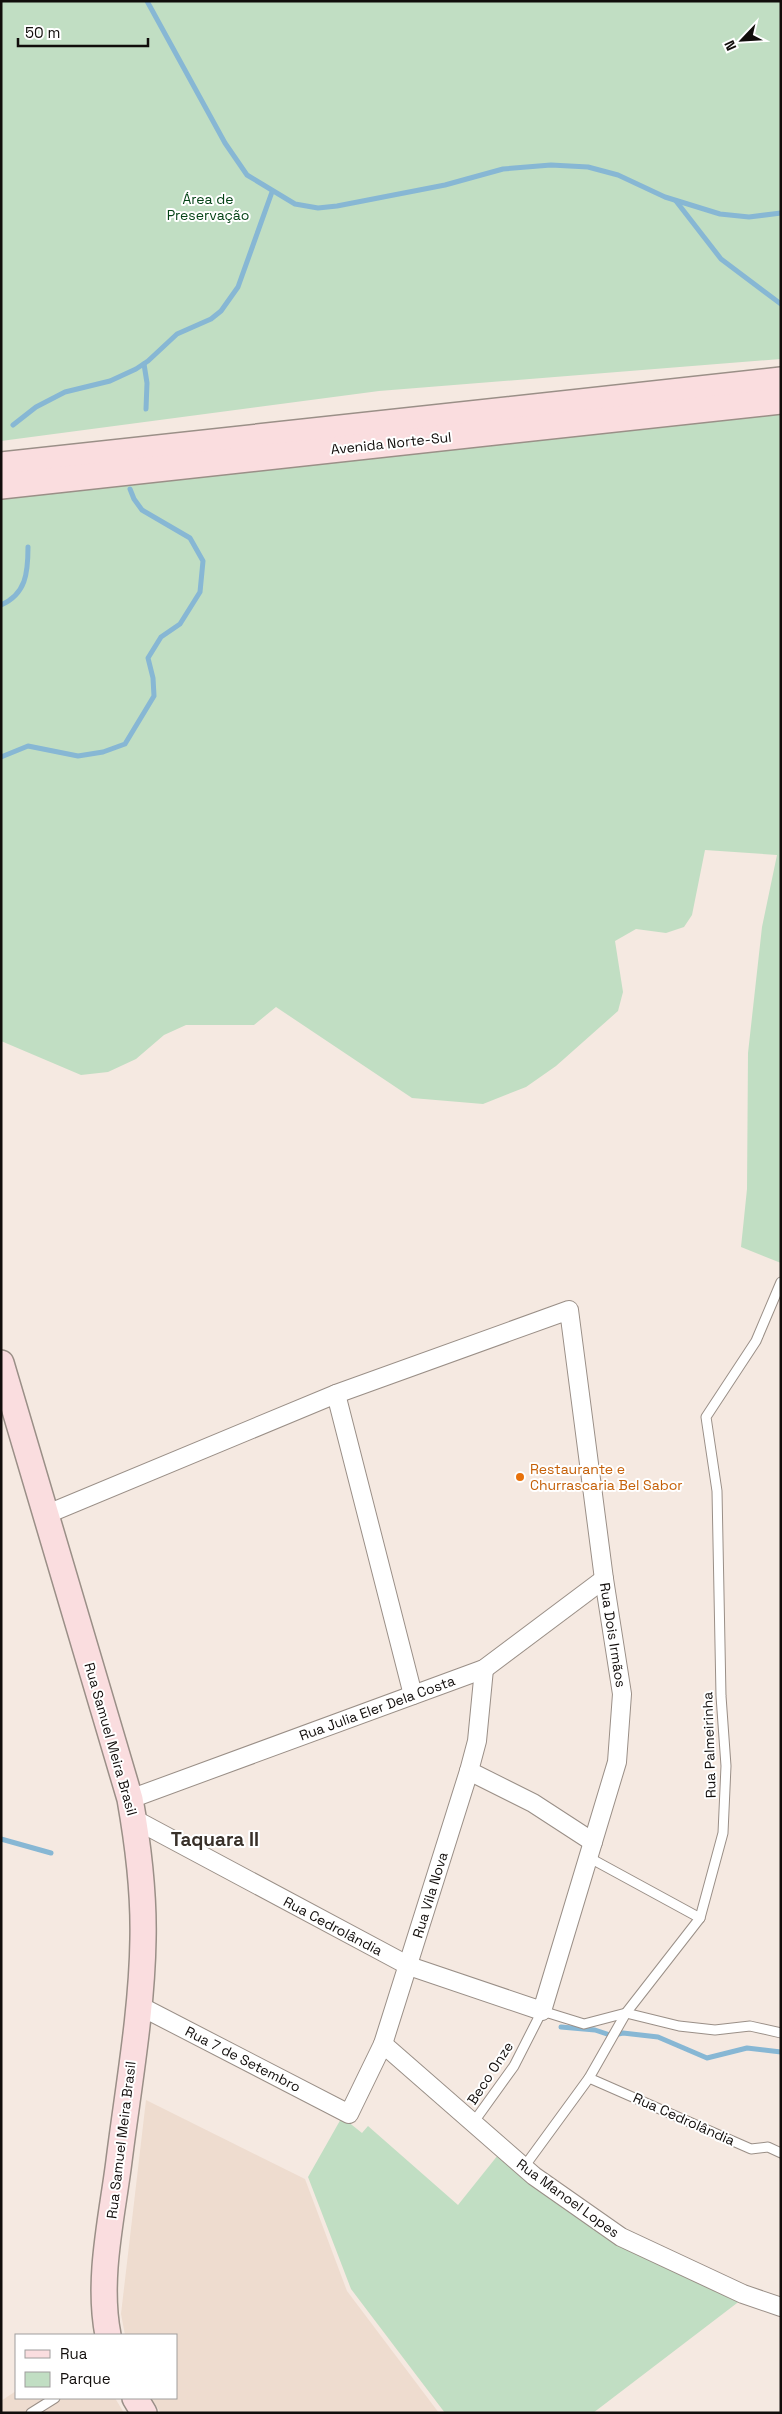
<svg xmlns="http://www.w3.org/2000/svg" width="782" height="2414" font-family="'Space Grotesk',sans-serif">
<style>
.built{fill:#eedccf}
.green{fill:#c1dec3}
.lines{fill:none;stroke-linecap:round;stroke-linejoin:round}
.stream{stroke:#87b7d4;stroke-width:5}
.lane-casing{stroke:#9a8f87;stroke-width:11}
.street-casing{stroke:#9a8f87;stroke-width:20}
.secondary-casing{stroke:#9a8f87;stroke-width:28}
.lane{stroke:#fff;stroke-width:9}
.street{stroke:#fff;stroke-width:18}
.secondary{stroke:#fadddf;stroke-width:25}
.food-dot{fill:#e8710a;stroke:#fff;stroke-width:2}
.labels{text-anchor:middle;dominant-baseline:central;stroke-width:4;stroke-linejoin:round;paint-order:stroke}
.park-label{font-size:14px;fill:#044316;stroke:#fff}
.street-label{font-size:14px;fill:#110d0b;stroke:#fff}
.food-label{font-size:14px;fill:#c56008;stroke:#fff;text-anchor:start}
.district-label{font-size:19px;font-weight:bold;fill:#383029;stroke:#fff}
</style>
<rect width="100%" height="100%" fill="#f5e9e1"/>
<!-- built -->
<g class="built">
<polygon points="146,2100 305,2179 347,2291 439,2413 161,2413 151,2398 176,2398 176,2335 125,2335 121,2314"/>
<polygon points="16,2391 16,2398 115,2398 124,2413 1,2413 1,2401"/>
</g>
<!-- green -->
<g class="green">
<polygon points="1,1 781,1 781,359 379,391 1,441"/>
<polygon points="781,411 781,1263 741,1247 747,1189 748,1053 762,927 777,855 705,850 692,915 684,927 666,933 636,929 615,941 623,992 618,1011 556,1066 526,1087 483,1104 412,1098 276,1007 254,1025 186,1025 164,1035 136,1059 108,1072 81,1075 1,1041 1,498"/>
<polygon points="342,2117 362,2133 368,2126 458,2205 498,2155 741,2300 593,2413 445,2413 351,2289 308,2177"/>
</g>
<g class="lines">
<!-- stream -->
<g class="stream">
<polyline points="147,1 225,143 247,175 295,204 318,208 337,206 445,185 503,169 551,165 588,167 618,175 665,197 720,214 749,217 781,213"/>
<polyline points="676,201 721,259 781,304"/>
<polyline points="144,364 147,383 146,409"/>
<polyline points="13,425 36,407 65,392 110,381 136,369 148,361 177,334 211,319 221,311 238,287 272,192"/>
<path d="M1 605C26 594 28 573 28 547"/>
<polyline points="1,757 28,746 78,756 103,752 125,744 154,696 153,678 148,658 161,637 180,624 200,592 203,561 190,538 142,510 134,499 130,489"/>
<polyline points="1,1839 51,1853"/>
<polyline points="561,2027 595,2030 610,2035"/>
<polyline points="614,2035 623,2033 658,2037 707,2058 747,2048 781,2052"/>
</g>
<!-- lane casing -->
<g class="lane-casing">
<g id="lane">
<polyline points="588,1857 700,1918"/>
<polyline points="589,2078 751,2149 768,2147 781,2153"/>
<polyline points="473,2123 514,2066 542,2011 584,2024 626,2013 679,2026 715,2030 750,2026 781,2033"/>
<polyline points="524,2167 589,2078 626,2013 700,1918 723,1833 726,1766 721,1696 717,1491 706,1417 756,1341 781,1282"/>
<polyline points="31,2413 55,2398"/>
</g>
</g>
<!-- street casing -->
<g class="street-casing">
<g id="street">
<polyline points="336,1394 413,1695"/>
<polyline points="45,1515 336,1394 569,1310 604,1579 622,1694 617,1762 542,2011 409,1966 134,1819"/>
<polyline points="469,1771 533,1803 593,1842"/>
<polyline points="130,1799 484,1669 604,1579"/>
<polyline points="138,2005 349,2114 383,2044 469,1771 477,1741 484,1669"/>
<polyline points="383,2044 534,2176 621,2237 743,2294 781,2307"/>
</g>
</g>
<!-- secondary casing -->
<g class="secondary-casing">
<g id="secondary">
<polyline points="1,465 781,380"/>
<polyline points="1,486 781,401"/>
<path d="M1 1363 130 1799C138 1844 144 1893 143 1939 142 2012 128 2089 119 2161 112 2217 97 2279 108 2335"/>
<polyline points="135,2398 144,2413"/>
</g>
</g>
<!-- lane -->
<use href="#lane" class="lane"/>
<!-- street -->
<use href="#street" class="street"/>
<!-- secondary -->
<use href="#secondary" class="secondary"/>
</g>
<!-- markers -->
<circle class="food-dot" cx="520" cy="1477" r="5"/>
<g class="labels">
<!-- park labels -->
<g class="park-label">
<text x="208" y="199">Área de<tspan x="208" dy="16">Preservação</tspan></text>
</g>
<!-- street labels -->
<g class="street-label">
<text transform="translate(391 443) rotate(-6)">Avenida Norte-Sul</text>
<text transform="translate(613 1635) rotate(81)">Rua Dois Irmãos</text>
<text transform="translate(377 1708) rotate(-20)">Rua Julia Eler Dela Costa</text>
<text transform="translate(111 1739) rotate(74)">Rua Samuel Meira Brasil</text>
<text transform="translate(709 1745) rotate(-92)">Rua Palmeirinha</text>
<text transform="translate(430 1895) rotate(-73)">Rua Vila Nova</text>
<text transform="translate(333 1926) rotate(28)">Rua Cedrolândia</text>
<text transform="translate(243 2059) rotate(27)">Rua 7 de Setembro</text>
<text transform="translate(490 2073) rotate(-57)">Beco Onze</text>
<text transform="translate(684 2119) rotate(24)">Rua Cedrolândia</text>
<text transform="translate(121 2140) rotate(-83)">Rua Samuel Meira Brasil</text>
<text transform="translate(568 2198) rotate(36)">Rua Manoel Lopes</text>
</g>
<!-- food labels -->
<g class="food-label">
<text x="530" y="1469">Restaurante e<tspan x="530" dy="16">Churrascaria Bel Sabor</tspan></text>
</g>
<!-- district labels -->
<g class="district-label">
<text x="215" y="1839">Taquara II</text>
</g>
</g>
<!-- border -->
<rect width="782" height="2414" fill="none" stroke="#110d0b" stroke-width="5"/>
<!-- legend -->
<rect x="15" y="2334" width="162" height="65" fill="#ffffff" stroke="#a09e9d"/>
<rect x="25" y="2350" width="25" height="8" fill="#fadddf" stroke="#a09e9d"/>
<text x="60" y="2359" font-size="15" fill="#110d0b">Rua</text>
<rect x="25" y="2372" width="25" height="15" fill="#c1dec3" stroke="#a09e9d"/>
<text x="60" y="2384" font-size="15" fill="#110d0b">Parque</text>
<!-- north arrow -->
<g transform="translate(742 40) rotate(245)" stroke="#ffffff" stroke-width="4" paint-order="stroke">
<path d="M0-4L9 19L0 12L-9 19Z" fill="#110d0b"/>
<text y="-8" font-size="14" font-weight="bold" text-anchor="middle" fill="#110d0b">N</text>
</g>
<!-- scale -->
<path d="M18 38v8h130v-8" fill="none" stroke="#110d0b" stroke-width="2.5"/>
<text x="25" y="38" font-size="15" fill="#110d0b" stroke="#ffffff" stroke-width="4" paint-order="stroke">50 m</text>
</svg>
